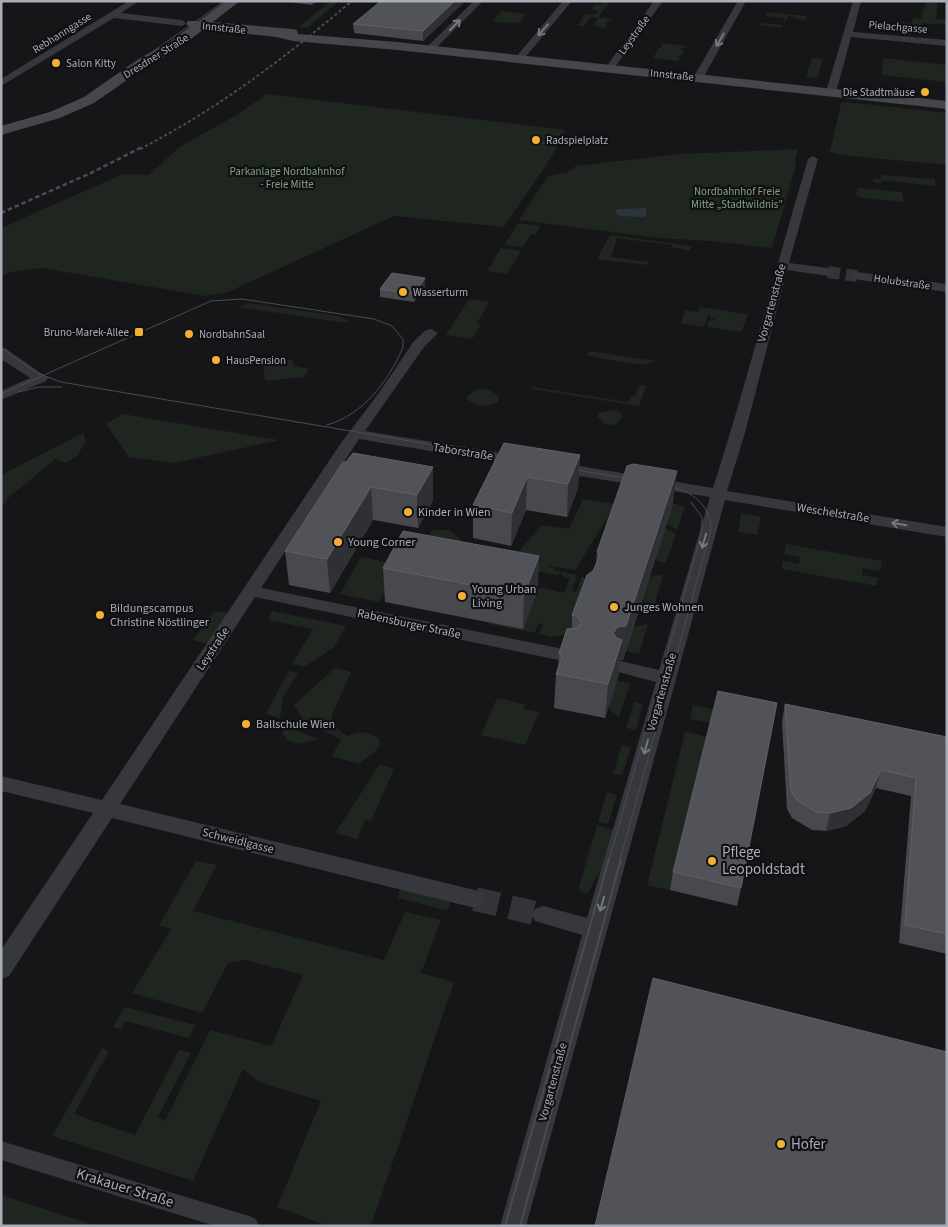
<svg xmlns="http://www.w3.org/2000/svg" width="948" height="1227" font-family="'Source Sans 3',sans-serif">
<style>
.green{fill:#1e261f}
.water{fill:#2c353c}
.lines{fill:none;stroke-linecap:round;stroke-linejoin:round}
.minor-tunnel-far1{stroke:#333438;stroke-width:12;stroke-dasharray:12 6;stroke-linecap:butt}
.minor-tunnel{stroke:#333438;stroke-width:24;stroke-dasharray:24 12;stroke-linecap:butt}
.pedestrian{fill:#37383d;fill-rule:evenodd}
.minor{fill:#37383d;fill-rule:evenodd}
.secondary{fill:#45474d;fill-rule:evenodd}
.tram-far1{stroke:#4a4c52;stroke-width:1}
.tram{stroke:#4a4c52;stroke-width:2}
.rail-far1{stroke:#4a4c52;stroke-width:2;stroke-dasharray:3 2.5;stroke-linecap:butt}
.rail{stroke:#4a4c52;stroke-width:2.5;stroke-dasharray:4.5 3;stroke-linecap:butt}
.wall{fill:#47494d}
.shaded-wall{fill:#2f3033}
.building{fill:#525359;stroke:#5f6168}
.oneway{stroke:#757881}
.poi-dot{fill:#f2b134;stroke:#111113;stroke-width:2}
.labels{text-anchor:middle;dominant-baseline:central;stroke-width:4.5;stroke-linejoin:round;paint-order:stroke}
.far-street-label{font-size:11px;fill:#a8adb8;stroke:#111113}
.far-poi-label{font-size:11px;fill:#a8adb8;stroke:#111113;text-anchor:start}
.far-park-label{font-size:11px;fill:#7fa381;stroke:#111113}
.street-label{font-size:12px;fill:#a8adb8;stroke:#111113}
.poi-label{font-size:12px;fill:#a8adb8;stroke:#111113;text-anchor:start}
.near-poi-label{font-size:15px;fill:#a8adb8;stroke:#111113;text-anchor:start}
.near-street-label{font-size:15px;fill:#a8adb8;stroke:#111113}
</style>
<rect width="100%" height="100%" fill="#161618"/>
<!-- green -->
<g class="green">
<polygon points="331,1 339,1 307,28 298,27"/>
<polygon points="597,1 611,1 599,16 600,18 612,19 607,22 605,28 593,26 599,18 591,17 584,26 577,25 583,20 582,18 585,14 597,14 598,12 592,9 594,5 604,4"/>
<polygon points="926,1 938,2 936,19 947,20 947,25 923,23 922,29 894,26 895,21 912,23 913,17 923,20 921,18"/>
<polygon points="502,11 527,14 523,17 519,23 491,22 498,21 493,20"/>
<polygon points="767,12 807,16 805,21 789,16 781,28 760,25 761,23 783,25 785,18 766,16"/>
<polygon points="663,43 687,46 686,48 680,49 684,52 681,56 678,56 680,58 678,61 653,58 659,48 663,48 661,45"/>
<polygon points="812,58 823,59 817,78 806,77"/>
<polygon points="883,58 947,65 946,82 882,75"/>
<path d="M267 94 566 130C549 165 525 195 504 227L394 216 228 292 205 296 42 268 11 272 1 276V228L123 174 149 175 178 148 238 114Z"/>
<polygon points="846,102 947,113 947,165 842,155 830,152 841,103"/>
<polygon points="798,149 795,160 796,165 772,248 709,241 659,238 519,220 548,176 568,172 576,166 679,154"/>
<polygon points="881,175 935,179 935,186 882,180 881,183 873,182 873,178 881,179"/>
<polygon points="860,188 901,192 903,195 903,201 900,202 859,197 856,195 857,189"/>
<polygon points="518,223 541,226 535,235 531,234 523,247 504,245"/>
<polygon points="610,235 692,246 689,251 671,247 672,245 617,238 611,257 648,262 647,265 597,259"/>
<polygon points="501,248 521,251 507,274 487,271"/>
<polygon points="469,299 489,302 477,323 481,324 472,339 446,335"/>
<polygon points="248,303 338,316 348,320 346,323 238,307"/>
<polygon points="700,307 744,314 748,313 742,332 707,327 709,320 714,321 715,319 710,318 711,315 708,315 704,327 681,323 685,310 698,312"/>
<polygon points="589,351 655,361 644,365 587,356"/>
<polygon points="269,357 293,360 294,366 309,369 304,377 265,381 263,360"/>
<polygon points="640,385 646,386 639,406 531,389 532,387 628,402 631,396 635,396"/>
<path d="M483 388 491 391 499 397 498 402C488 408 476 407 467 399V396L476 390Z"/>
<path d="M614 410 621 413 622 416C620 424 612 427 605 424L597 417 598 413Z"/>
<polygon points="123,414 279,440 174,463 129,457 106,424"/>
<polygon points="83,433 86,441 77,456 66,463 55,459 7,499 1,508 1,475"/>
<polygon points="583,499 616,504 575,570 548,566 558,571 577,575 572,591 576,592 582,576 588,580 571,634 551,637 539,634 543,624 539,623 534,633 489,624 490,622 523,628 538,589 542,588 564,593 570,578 562,576 561,573 556,575 418,545 433,530 450,530 462,542 519,551 542,525 569,529"/>
<polygon points="673,504 685,506 677,530 666,523"/>
<polygon points="741,513 761,517 757,535 738,532"/>
<polygon points="665,528 676,534 666,563 655,560"/>
<polygon points="786,544 882,561 880,571 862,568 862,575 878,578 877,586 782,569 783,561 799,564 800,557 784,554"/>
<polygon points="361,557 399,565 379,602 340,594"/>
<polygon points="663,574 654,607 642,600 649,577"/>
<polygon points="214,611 227,613 210,641 204,643 193,640"/>
<polygon points="272,611 346,626 334,647 304,667 292,664 313,629 268,620"/>
<polygon points="648,624 639,654 626,651 633,627"/>
<path d="M335 668 351 672 331 717C335 725 339 732 347 736 359 730 368 731 379 739L380 747 359 764 332 756 341 739 320 729 308 728 294 705Z"/>
<polygon points="289,671 298,673 283,697 280,719 266,713"/>
<polygon points="617,681 630,683 619,717 608,708"/>
<polygon points="497,698 525,704 523,709 539,712 525,745 481,735"/>
<polygon points="634,702 643,704 636,730 626,728"/>
<polygon points="693,705 715,710 712,723 690,719"/>
<polygon points="284,726 319,739 300,744 288,741 283,734"/>
<polygon points="685,732 708,737 670,890 647,885"/>
<polygon points="622,745 631,748 622,775 613,774"/>
<polygon points="380,764 394,769 371,821 365,820 357,839 335,833"/>
<polygon points="607,792 617,795 608,824 598,822"/>
<polygon points="597,825 614,830 601,870 587,894 578,890"/>
<polygon points="196,861 217,865 193,911 384,960 405,912 441,920 421,973 454,982 371,1226 328,1226 277,1207 321,1101 261,1083 243,1069 193,1181 52,1136 102,1048 109,1051 74,1114 135,1135 179,1050 191,1053 158,1117 165,1121 210,1030 271,1046 303,975 245,960 228,963 202,1013 132,993 171,929 159,925"/>
<polygon points="400,888 451,901 449,908 445,910 398,898"/>
<polygon points="125,1007 195,1025 189,1038 125,1021 121,1029 113,1027"/>
<polygon points="1,1195 97,1226 1,1226"/>
</g>
<!-- water -->
<polygon class="water" points="646,208 646,216 644,217 619,216 615,212 618,209"/>
<g class="lines">
<!-- minor-tunnel-far1 -->
<polyline class="minor-tunnel-far1" points="828,272 857,276"/>
<!-- minor-tunnel -->
<polyline class="minor-tunnel" points="475,899 543,915"/>
<!-- pedestrian -->
<polygon class="pedestrian" points="1,1141 249,1216 256,1219 259,1226 215,1226 1,1160"/>
<!-- minor -->
<g class="minor">
<polygon points="129,1 139,1 121,13 182,20 186,23 182,26 114,18 1,86 1,79"/>
<polygon points="474,1 483,1 433,51 427,51 427,47"/>
<polygon points="563,1 572,1 522,61 516,61 516,57"/>
<polygon points="654,1 663,1 612,71 606,71 606,67"/>
<polygon points="738,1 746,1 703,78 701,80 695,80 693,78"/>
<polygon points="853,1 861,1 853,32 947,40 947,46 851,37 836,92 831,95 828,94 826,92"/>
<path d="M813 156 818 159 789 263 828 268 834 272 828 276 787 270 745 433 727 491 947 527V537L725 500 526 1226H500L582 935 535 921 532 915 535 909 543 906 587 918 656 682 615 671 612 667 615 663 621 661 659 670 710 497 555 472 550 470 547 467 550 464 555 462 713 488C748 380 775 269 808 159Z"/>
<polygon points="857,272 947,284 947,292 853,279 851,276 853,273"/>
<polygon points="431,329 438,333 424,347 365,431 520,456 525,458 528,461 525,464 520,466 359,439 261,588 568,650 574,652 577,656 574,660 568,662 255,597 120,804 475,890 483,893 486,899 483,905 475,908 112,818 9,976 1,979 1,950 93,813 1,791 1,776 102,800 341,443 379,393 414,341 426,330"/>
<polygon points="1,348 6,349 48,378 46,381 1,400 1,391 30,378 1,359"/>
</g>
<!-- secondary -->
<polygon class="secondary" points="226,1 240,1 213,22 292,29 297,30 298,34 397,42 947,101 947,109 397,50 293,41 276,37 204,29 178,49 150,64 94,103 60,118 1,135 1,126 50,112 84,97 140,58 168,43 190,27 186,24 188,21 199,21"/>
<!-- tram-far1 -->
<g class="tram-far1">
<polyline points="1,128 59,110 85,99 225,1"/>
<polyline points="543,143 550,143"/>
<polyline points="1,347 37,373 61,382 510,458"/>
<polyline points="18,392 39,387 62,387"/>
<path d="M1 394 211 301 242 299 374 319 392 326 403 339V347C388 382 364 414 327 425"/>
<polyline points="564,468 636,480"/>
<polyline points="609,860 702,531 702,517 691,502"/>
<path d="M620 860 711 530C710 500 688 490 661 484"/>
</g>
<!-- tram -->
<g class="tram">
<polyline points="505,1226 609,859"/>
<polyline points="520,1226 621,859"/>
</g>
<!-- rail-far1 -->
<path class="rail-far1" d="M140 149C221 107 283 59 352 1"/>
<!-- rail -->
<polyline class="rail" points="1,213 93,172 142,147"/>
</g>
<!-- wall -->
<g class="wall">
<polygon points="282,1 317,1 312,5"/>
<polygon points="463,3 423,41 354,33 353,24"/>
<polygon points="425,278 425,286 414,302 380,297 380,289"/>
<polygon points="504,443 580,455 578,488 567,517 526,510 511,546 473,538 473,505"/>
<polygon points="346,462 433,467 433,500 418,528 373,520 330,593 289,585 285,551"/>
<polygon points="673,504 623,660 620,660 619,674 605,718 554,708 556,674 558,669 559,653 572,629 572,615 596,564 597,552"/>
<polygon points="383,568 538,589 523,629 385,602"/>
<polygon points="785,704 947,737 947,954 899,943 911,796 876,788 865,811 846,826 826,831 812,830 792,818 787,809 782,722"/>
<polygon points="673,872 741,888 737,906 670,890"/>
</g>
<!-- shaded-wall -->
<g class="shaded-wall">
<polygon points="312,1 317,1 312,5"/>
<polygon points="455,1 463,1 463,3 423,41 423,31"/>
<polygon points="425,278 425,286 414,302 414,294"/>
<polygon points="580,455 578,488 567,517 568,484"/>
<polygon points="433,467 433,500 418,528 417,495"/>
<polygon points="677,471 673,504 623,660 620,660 619,674 605,718 613,633"/>
<polygon points="527,477 526,510 511,546 512,513"/>
<polygon points="371,487 373,520 330,593 327,559"/>
<polygon points="539,556 538,589 523,629 524,595"/>
<polygon points="881,770 876,788 865,811 846,826 826,831 830,813"/>
</g>
<!-- building -->
<g class="building">
<polygon points="381,1 455,1 423,31 353,24"/>
<polygon points="392,273 425,278 414,294 380,289"/>
<polygon points="504,443 580,455 568,484 527,477 512,513 473,505"/>
<polygon points="353,453 433,467 417,495 371,487 327,559 285,551 343,462 346,462"/>
<polygon points="633,464 677,471 626,626 618,627 613,633 617,638 622,640 608,684 556,674 562,657 559,653 567,629 577,628 581,623 578,617 572,615 587,575 593,571 600,555 597,552 627,466"/>
<polygon points="403,531 539,556 524,595 383,568"/>
<polygon points="718,691 777,703 741,888 673,872"/>
<polygon points="785,704 947,737 947,934 905,925 916,778 881,770 870,793 851,808 830,813 816,812 797,800 791,791"/>
<polygon points="653,978 947,1052 947,1226 595,1226"/>
</g>
<!-- one-way arrows -->
<defs><path id="oneway-shaft" d="M-6 0H5M1.5-3L5.5 0L1.5 3" fill="none" stroke-width="1.6" stroke-linecap="round" stroke-linejoin="round" transform="scale(1.25)"/></defs>
<g class="oneway">
<use href="#oneway-shaft" transform="translate(455 25) rotate(-45)"/>
<use href="#oneway-shaft" transform="translate(543 30) rotate(131)"/>
<use href="#oneway-shaft" transform="translate(720 40) rotate(120)"/>
<use href="#oneway-shaft" transform="translate(899 524) rotate(-171)"/>
<use href="#oneway-shaft" transform="translate(704 541) rotate(106)"/>
<use href="#oneway-shaft" transform="translate(646 747) rotate(106)"/>
<use href="#oneway-shaft" transform="translate(602 904) rotate(106)"/>
</g>
<!-- markers -->
<g class="poi-dot">
<circle cx="56" cy="63" r="5"/>
<circle cx="925" cy="92" r="5"/>
<circle cx="536" cy="140" r="5"/>
<circle cx="403" cy="292" r="5"/>
<rect x="134" y="327" width="10" height="10" rx="2.5"/>
<circle cx="189" cy="334" r="5"/>
<circle cx="216" cy="360" r="5"/>
<circle cx="408" cy="512" r="5"/>
<circle cx="338" cy="542" r="5"/>
<circle cx="462" cy="596" r="5"/>
<circle cx="614" cy="607" r="5"/>
<circle cx="100" cy="615" r="5"/>
<circle cx="246" cy="724" r="5"/>
<circle cx="712" cy="861" r="5"/>
<circle cx="781" cy="1144" r="5"/>
</g>
<g class="labels">
<!-- far-street labels -->
<g class="far-street-label">
<text transform="translate(898 27) rotate(5)">Pielachgasse</text>
<text transform="translate(224 28) rotate(6)">Innstraße</text>
<text transform="translate(62 33) rotate(-32)">Rebhanngasse</text>
<text transform="translate(634 35) rotate(-54)">Leystraße</text>
<text transform="translate(156 56) rotate(-32)">Dresdner Straße</text>
<text transform="translate(672 75) rotate(6)">Innstraße</text>
<text transform="translate(902 282) rotate(8)">Holubstraße</text>
</g>
<!-- far-poi labels -->
<g class="far-poi-label">
<text x="66" y="63">Salon Kitty</text>
<text x="915" y="92" text-anchor="end">Die Stadtmäuse</text>
<text x="546" y="140">Radspielplatz</text>
<text x="413" y="292">Wasserturm</text>
<text x="129" y="332" text-anchor="end">Bruno-Marek-Allee</text>
<text x="199" y="334">NordbahnSaal</text>
<text x="226" y="360">HausPension</text>
</g>
<!-- far-park labels -->
<g class="far-park-label">
<text x="287" y="171">Parkanlage Nordbahnhof<tspan x="287" dy="13">- Freie Mitte</tspan></text>
<text x="737" y="191">Nordbahnhof Freie<tspan x="737" dy="13">Mitte „Stadtwildnis”</tspan></text>
</g>
<!-- street labels -->
<g class="street-label">
<text transform="translate(772 303) rotate(-75)">Vorgartenstraße</text>
<text transform="translate(463 452) rotate(9)">Taborstraße</text>
<text transform="translate(833 513) rotate(9)">Weschelstraße</text>
<text transform="translate(409 624) rotate(12)">Rabensburger Straße</text>
<text transform="translate(213 649) rotate(-56)">Leystraße</text>
<text transform="translate(662 692) rotate(-74)">Vorgartenstraße</text>
<text transform="translate(238 841) rotate(14)">Schweidlgasse</text>
<text transform="translate(553 1082) rotate(-75)">Vorgartenstraße</text>
</g>
<!-- poi labels -->
<g class="poi-label">
<text x="418" y="512">Kinder in Wien</text>
<text x="348" y="542">Young Corner</text>
<text x="472" y="589">Young Urban<tspan x="472" dy="14">Living</tspan></text>
<text x="624" y="607">Junges Wohnen</text>
<text x="110" y="608">Bildungscampus<tspan x="110" dy="14">Christine Nöstlinger</tspan></text>
<text x="256" y="724">Ballschule Wien</text>
</g>
<!-- near-poi labels -->
<g class="near-poi-label">
<text x="722" y="852">Pflege<tspan x="722" dy="17">Leopoldstadt</tspan></text>
<text x="791" y="1144">Hofer</text>
</g>
<!-- near-street labels -->
<g class="near-street-label">
<text transform="translate(125 1188) rotate(17)">Krakauer Straße</text>
</g>
</g>
<!-- border -->
<rect width="948" height="1227" fill="none" stroke="#a8adb8" stroke-width="5"/>
</svg>
